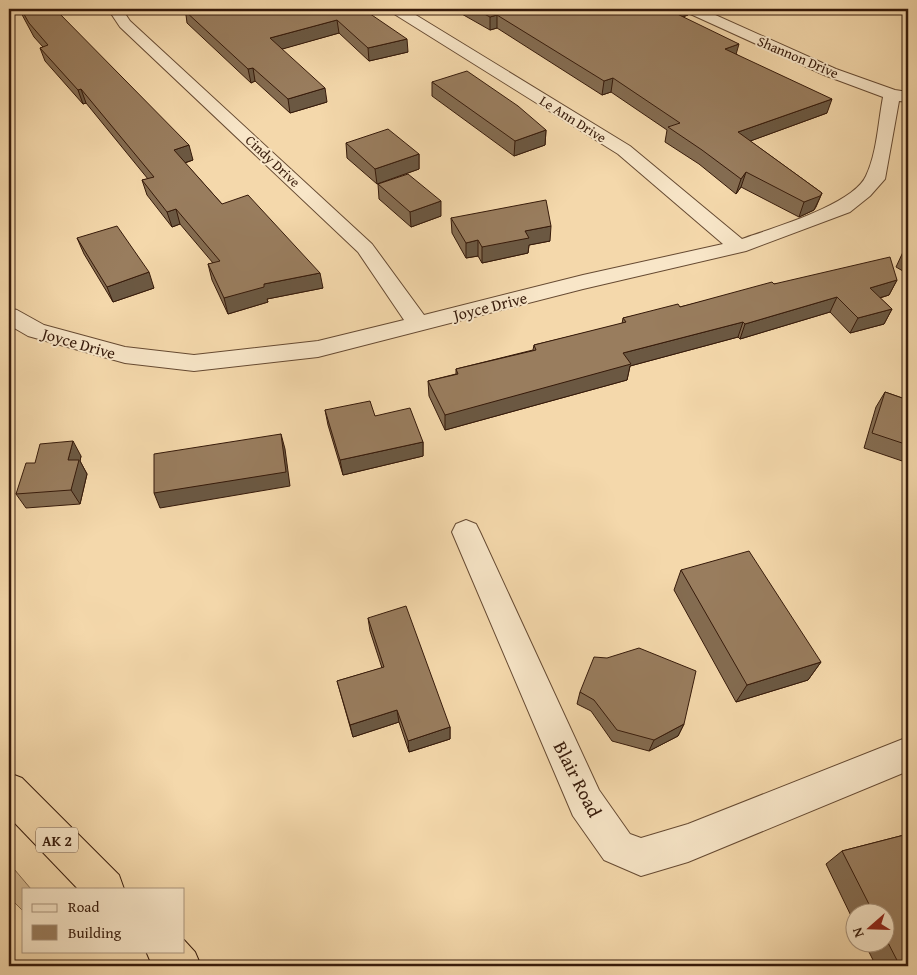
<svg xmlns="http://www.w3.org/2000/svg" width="917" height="975" font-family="'Gentium Book Plus',serif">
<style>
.green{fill:#d4b890;stroke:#85694d}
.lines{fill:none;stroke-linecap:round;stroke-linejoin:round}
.minor-casing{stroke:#664a32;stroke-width:2}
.trunk-casing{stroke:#361a0a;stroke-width:2}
.minor{fill:#f8e6c8;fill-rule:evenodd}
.trunk{fill:#f4d8ab;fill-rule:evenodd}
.wall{fill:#846c51;stroke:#361a0a}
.shaded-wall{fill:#6b5842;stroke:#361a0a}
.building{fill:#997d5e;stroke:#361a0a}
.labels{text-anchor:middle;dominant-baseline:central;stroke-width:4;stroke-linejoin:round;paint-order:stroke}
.far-street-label{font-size:14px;fill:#361a0a;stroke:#f8e6c8}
.shield{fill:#f8e6c8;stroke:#705743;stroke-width:1}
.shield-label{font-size:15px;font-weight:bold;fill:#361a0a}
.street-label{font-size:16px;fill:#361a0a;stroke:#f8e6c8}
.near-street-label{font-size:19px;fill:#361a0a;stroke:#f8e6c8}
</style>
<rect width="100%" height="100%" fill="#f4d8ab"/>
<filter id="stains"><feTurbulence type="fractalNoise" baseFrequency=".004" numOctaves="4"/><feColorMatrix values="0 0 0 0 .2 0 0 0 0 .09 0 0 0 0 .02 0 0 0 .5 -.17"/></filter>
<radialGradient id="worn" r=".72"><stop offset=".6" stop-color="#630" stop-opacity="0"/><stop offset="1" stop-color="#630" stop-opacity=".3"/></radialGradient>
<!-- green -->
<polygon class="green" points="9,863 31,889 24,889 24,912 9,897"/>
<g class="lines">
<!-- minor casing -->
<g class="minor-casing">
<g id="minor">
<path d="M108 9H122L130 21 372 244 424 315 583 275 723 244 618 154 391 12 389 9H406L630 146 742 239C772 228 853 205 866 176 877 153 878 123 883 97L824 75 686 12 684 9H702L836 69 895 90 908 92V102L899 101 885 179 870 196 850 212 746 251 583 289 318 357 194 371 125 363 28 336 9 325V308L17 310 44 325 125 347 194 355 318 341 404 320 358 252 120 27Z"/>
<polygon points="466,520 476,524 480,532 599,790 630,834 641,838 688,824 908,737 908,771 688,862 641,876 604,860 573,816 452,532 456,524"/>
</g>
</g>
<!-- trunk casing -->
<g class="trunk-casing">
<g id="trunk">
<polygon points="9,773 22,778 119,875 124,889 78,889 9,817"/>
<polygon points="184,940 195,952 201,966 152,965 146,951 184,951"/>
</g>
</g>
<!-- minor -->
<use href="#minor" class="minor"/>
<!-- trunk -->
<use href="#trunk" class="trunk"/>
</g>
<!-- wall -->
<g class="wall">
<polygon points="19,9 55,9 193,160 185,163 222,204 323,288 267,299 268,302 228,314 212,280 208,264 213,263 180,224 172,227 147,195 142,180 148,179 86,103 83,104 45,61 40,48 43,47 34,37"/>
<polygon points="178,9 363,9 408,52 369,61 339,33 281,49 327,102 290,113 255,81 251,83 187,23 186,15"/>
<polygon points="453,9 690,9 688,15 683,17 736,54 827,113 750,141 822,193 816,207 814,210 799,217 741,187 736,194 699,164 665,142 667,130 611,92 602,95 497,28 490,30"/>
<polygon points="432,82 546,130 545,145 514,156 432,96"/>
<polygon points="346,143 419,154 419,169 377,184 347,158"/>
<polygon points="378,184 441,216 411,227 379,199"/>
<polygon points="451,218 550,241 529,245 528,253 482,263 478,256 466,258 452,233"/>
<polygon points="77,238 154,288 113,302 84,254"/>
<polygon points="908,248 908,274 896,267 903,252"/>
<polygon points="897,280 889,295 880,298 892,309 884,324 850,333 830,312 740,339 738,337 630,366 627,380 445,430 429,396 428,381 456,374 456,369 533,350 534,345 622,324 623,318 680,307 774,284"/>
<polygon points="885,392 908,400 908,463 864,448 876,407"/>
<polygon points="325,410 375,416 423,442 423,456 343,475 328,425"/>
<polygon points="81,456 80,461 87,474 80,504 26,508 16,494 35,463"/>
<polygon points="681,570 821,662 808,680 736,702 674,590"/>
<polygon points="368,618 450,727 450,739 409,752 399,722 353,737 337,681 382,668 370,631"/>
<polygon points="580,692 684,724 678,736 649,751 612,741 591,711 577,704"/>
<polygon points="908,834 908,966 876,966 864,942 884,942 884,912 854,912 854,922 826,864 842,851"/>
</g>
<!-- shaded-wall -->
<g class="shaded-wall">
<polygon points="667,9 690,9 688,15 665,22"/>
<polygon points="497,15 497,28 490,30 490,17"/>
<polygon points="337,20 339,33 272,52 270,38"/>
<polygon points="407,39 408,52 369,61 368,48"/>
<polygon points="739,44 735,58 725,49"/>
<polygon points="253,68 255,81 251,83 248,69"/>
<polygon points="613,78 611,92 602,95 604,81"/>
<polygon points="325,88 327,102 290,113 288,99"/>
<polygon points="81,89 86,103 83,104 78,90"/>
<polygon points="832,99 827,113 734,147 738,132"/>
<polygon points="546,130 545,145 514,156 515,141"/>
<polygon points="189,145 193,160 178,165 174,150"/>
<polygon points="419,154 419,169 377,184 375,169"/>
<polygon points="746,172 741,187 736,194 741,179"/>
<polygon points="822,193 814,210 799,217 804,202"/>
<polygon points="441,201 441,216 411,227 410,212"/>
<polygon points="176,209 180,224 172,227 167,212"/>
<polygon points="551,226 550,241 529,245 528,253 482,263 482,247 525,231"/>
<polygon points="478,240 478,256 466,258 466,243"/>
<polygon points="149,272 154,288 113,302 107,287"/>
<polygon points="320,273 323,288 267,299 268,302 228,314 224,298 264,284"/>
<polygon points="897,280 889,295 862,303 870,288"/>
<polygon points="837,297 830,312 740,339 745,324"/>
<polygon points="892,309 884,324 850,333 858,318"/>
<polygon points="743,322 738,337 630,366 627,380 445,430 445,415 623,353"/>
<polygon points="281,434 285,449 290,486 160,508 154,493"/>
<polygon points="73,441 81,456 80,461 87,474 80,504 71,490 68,460"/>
<polygon points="423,442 423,456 343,475 340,460"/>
<polygon points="821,662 808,680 736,702 747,685"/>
<polygon points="397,710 399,722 353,737 350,725"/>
<polygon points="684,724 678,736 649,751 654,740"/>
<polygon points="450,727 450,739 409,752 408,741"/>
</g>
<!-- building -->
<g class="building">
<polygon points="21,9 55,9 189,145 174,150 222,204 248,195 320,273 264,284 264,287 224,298 208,264 220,261 176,209 167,212 142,180 154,177 81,89 78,90 40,48 48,45 29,23"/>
<polygon points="189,9 363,9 407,39 368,48 337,20 270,38 325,88 288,99 253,68 248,69 184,10"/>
<polygon points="475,9 669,9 667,9 739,44 725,49 832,99 738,132 822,193 820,196 804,202 746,172 741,179 702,150 668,127 680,123 613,78 604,81 497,15 490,17"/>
<polygon points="467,71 518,106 546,130 515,141 432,82"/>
<polygon points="388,129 419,154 375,169 346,143"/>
<polygon points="408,174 441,201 410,212 378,184"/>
<polygon points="546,200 551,226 525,231 529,238 482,247 478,240 466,243 451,218"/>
<polygon points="117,226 149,272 107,287 77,238"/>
<polygon points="908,248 908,254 903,252"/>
<polygon points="890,257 897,280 870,288 892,309 858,318 837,297 745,324 743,322 623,353 631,364 445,415 428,381 458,374 456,369 536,350 534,345 626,322 623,318 678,304 680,307 772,282 774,284"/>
<polygon points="885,392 908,400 908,445 872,433"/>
<polygon points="370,401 375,416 410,408 423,442 340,460 325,410"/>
<polygon points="281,434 286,472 154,493 154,454"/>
<polygon points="73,441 68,460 79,460 71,490 16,494 26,463 35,463 40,444"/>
<polygon points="749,551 821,662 747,685 681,570"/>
<polygon points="406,606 450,727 408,741 397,710 350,725 337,681 384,667 368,618"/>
<polygon points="639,648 696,671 684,724 654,740 617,730 594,700 580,692 594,657 607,658"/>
<polygon points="908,834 908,966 900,966 884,935 884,912 873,912 842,851"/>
</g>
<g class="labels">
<!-- far-street labels -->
<g class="far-street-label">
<text transform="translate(798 57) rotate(23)">Shannon Drive</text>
<text transform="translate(573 119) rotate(32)">Le Ann Drive</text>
<text transform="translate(273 161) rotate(43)">Cindy Drive</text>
</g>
<!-- shield labels -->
<rect class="shield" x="36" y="827.5" width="42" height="25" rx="4"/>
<g class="shield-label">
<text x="57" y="840">AK 2</text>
</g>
<!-- street labels -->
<g class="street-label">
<text transform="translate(490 306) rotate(-14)">Joyce Drive</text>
<text transform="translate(79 343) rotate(16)">Joyce Drive</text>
</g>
<!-- near-street labels -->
<g class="near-street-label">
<text transform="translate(578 779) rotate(63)">Blair Road</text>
</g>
</g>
<!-- margin -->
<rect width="917" height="975" fill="none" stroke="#f4d8ab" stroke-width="30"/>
<rect x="10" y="10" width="897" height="955" fill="none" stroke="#361a0a" stroke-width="2.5"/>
<rect x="15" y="15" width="887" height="945" fill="none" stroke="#361a0a"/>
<!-- legend -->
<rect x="22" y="888" width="162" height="65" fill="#f8e6c8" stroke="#aa947c"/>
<rect x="32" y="904" width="25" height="8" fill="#f8e6c8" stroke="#aa947c"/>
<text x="68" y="912" font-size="15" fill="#361a0a">Road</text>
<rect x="32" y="925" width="25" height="15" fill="#997d5e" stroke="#aa947c"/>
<text x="68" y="938" font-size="15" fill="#361a0a">Building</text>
<!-- north arrow -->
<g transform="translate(870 928) rotate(250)"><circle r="24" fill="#f8e6c8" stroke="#aa947c"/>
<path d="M0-4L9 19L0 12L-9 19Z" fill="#8f2418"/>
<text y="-8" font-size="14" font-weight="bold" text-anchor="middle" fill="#361a0a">N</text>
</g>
<rect width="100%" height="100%" filter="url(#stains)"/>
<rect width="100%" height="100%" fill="url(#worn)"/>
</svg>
